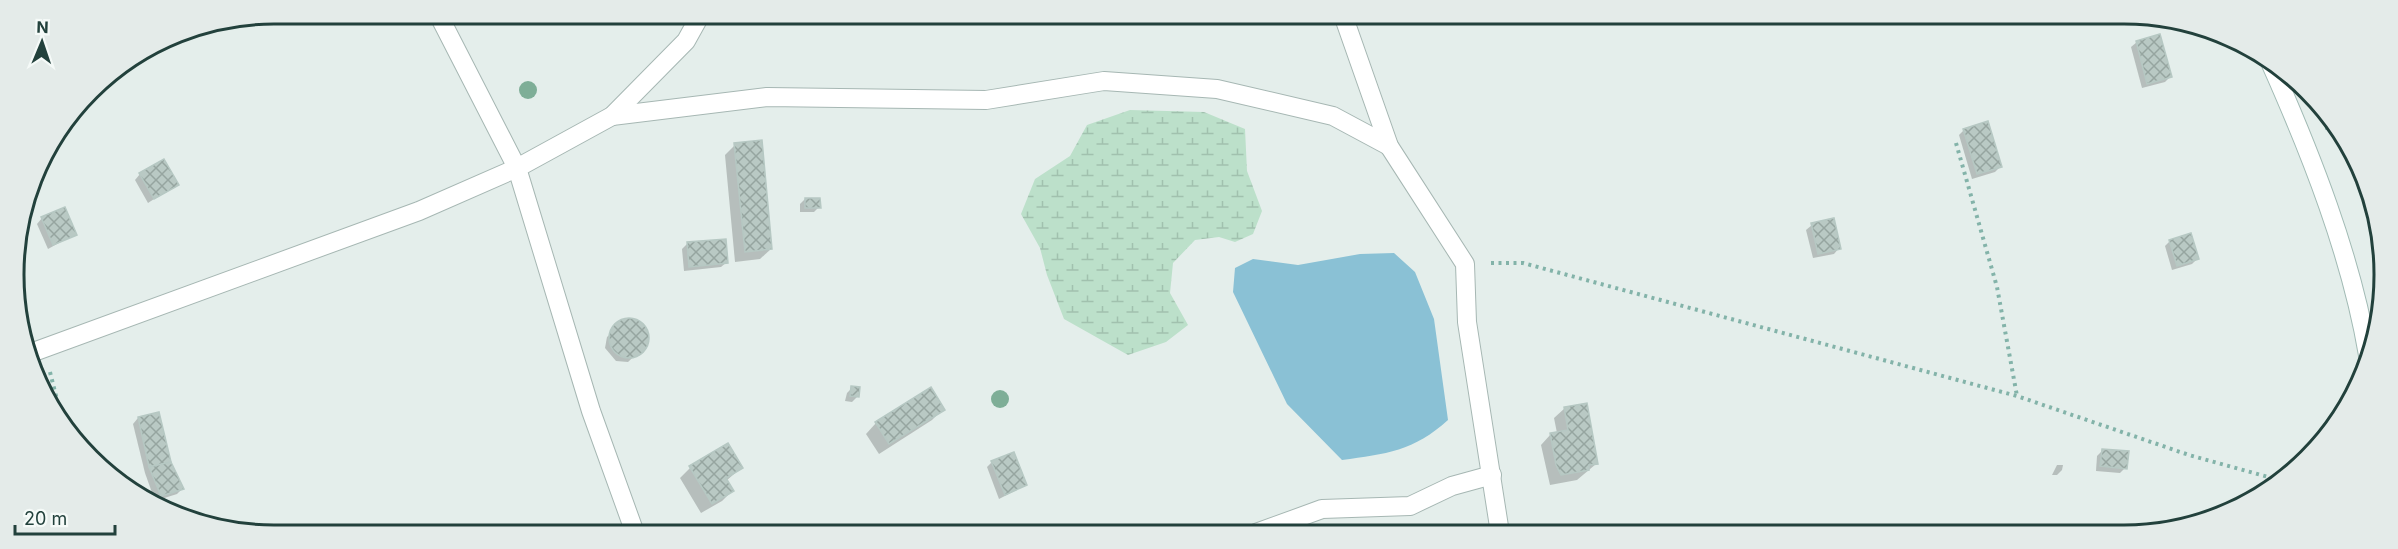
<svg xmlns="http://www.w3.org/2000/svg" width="2398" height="549" font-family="Inter,sans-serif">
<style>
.wetland{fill:url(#wetland-marsh)}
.water{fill:#8ac1d5}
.shadow{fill:#0003}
.building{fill:url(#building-cross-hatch);stroke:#b6c8c3;stroke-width:1.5}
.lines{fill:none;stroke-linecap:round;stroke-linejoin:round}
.street-casing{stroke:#a6b7b3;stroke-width:20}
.secondary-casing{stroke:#a1bab4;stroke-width:20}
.path{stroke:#83b3a9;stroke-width:4;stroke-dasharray:3 4.5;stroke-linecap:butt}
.street{stroke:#fff;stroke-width:18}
.secondary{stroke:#fff;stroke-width:18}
.tree{fill:#7eae97}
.rim{fill:none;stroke:#22413c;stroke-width:3}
</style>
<defs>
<pattern id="wetland-marsh" width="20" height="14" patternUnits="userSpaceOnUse" patternTransform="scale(1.5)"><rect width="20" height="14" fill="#bce0ca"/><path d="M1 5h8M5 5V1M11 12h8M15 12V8" fill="none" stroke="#a1c1ae"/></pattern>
<pattern id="building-cross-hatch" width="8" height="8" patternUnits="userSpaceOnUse" patternTransform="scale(1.5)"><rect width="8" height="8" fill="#b9c9c4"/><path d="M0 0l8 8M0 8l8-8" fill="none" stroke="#96a5a0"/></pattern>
</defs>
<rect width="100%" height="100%" fill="#e4eeeb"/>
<!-- wetland -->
<polygon class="wetland" points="1130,110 1204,112 1245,129 1247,171 1262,211 1253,234 1235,242 1219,237 1195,240 1173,263 1170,293 1188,325 1166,342 1128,355 1064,319 1047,275 1040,248 1021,214 1035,179 1070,156 1087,125"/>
<!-- water -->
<path class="water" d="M1394 253 1415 272 1434 319 1448 420C1414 451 1386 454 1342 460L1287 404 1233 292 1235 268 1253 259 1298 265 1360 254Z"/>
<!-- shadow -->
<g class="shadow">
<polygon points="2137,42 2170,77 2165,82 2142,88 2131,47"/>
<polygon points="1964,130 2000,167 1995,172 1972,179 1959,135"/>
<polygon points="735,145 771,249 760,259 735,262 725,155"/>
<polygon points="140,174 177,184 148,203 135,180"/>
<polygon points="805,199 819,207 814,212 800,212 800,204"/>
<polygon points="42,218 75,234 48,249 37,224"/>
<polygon points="1812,225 1839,248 1834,254 1813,258 1806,230"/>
<polygon points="2170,241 2197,259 2192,264 2172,270 2165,246"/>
<polygon points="687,244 727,262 721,267 684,271 682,249"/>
<polygon points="626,320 638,322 646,332 647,344 628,362 616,361 605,348 607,337"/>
<polygon points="852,388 858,396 852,402 845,401 847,393"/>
<polygon points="1565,408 1596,464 1577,480 1550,485 1541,445 1551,434 1557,433 1554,418"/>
<polygon points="943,409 932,420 879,454 866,434 876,423"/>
<polygon points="138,418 170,463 182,489 177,494 155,501 145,473 133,424"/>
<polygon points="2103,450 2125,468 2120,473 2096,471 2097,456"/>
<polygon points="992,462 1026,485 999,499 987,467"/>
<polygon points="2057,465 2063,465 2062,470 2057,475 2052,475"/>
<polygon points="690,468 741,468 726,481 732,491 722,501 701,513 680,478"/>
</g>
<!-- building -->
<g class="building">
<polygon points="2160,34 2172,77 2147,84 2136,41"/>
<polygon points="1988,121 2002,167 1977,174 1963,129"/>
<polygon points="762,140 772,249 745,252 734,143"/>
<polygon points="164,159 179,185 154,199 139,173"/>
<polygon points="805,198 820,198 821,208 805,208"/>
<polygon points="65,207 77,235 53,245 41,217"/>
<polygon points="1834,218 1841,249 1818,254 1811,223"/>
<polygon points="2191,233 2199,259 2177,266 2169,240"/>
<polygon points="726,239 728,263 689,267 687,242"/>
<circle cx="629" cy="338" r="20"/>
<polygon points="851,386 860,387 859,397 850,396"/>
<polygon points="931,387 945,410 889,444 875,422"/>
<polygon points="1587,403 1598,464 1589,465 1589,470 1561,475 1556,465 1550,433 1568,430 1564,407"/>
<polygon points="159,412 171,462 149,467 138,417"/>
<polygon points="728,443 743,468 726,478 734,491 712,504 689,466"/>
<polygon points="2102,449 2129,451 2127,469 2100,466"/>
<polygon points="1014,452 1027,485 1005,495 991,461"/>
<polygon points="171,462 184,489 161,496 149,467"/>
<polygon points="1610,527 1620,528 1620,533 1610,533"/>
</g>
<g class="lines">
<!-- street casing -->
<g class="street-casing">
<g id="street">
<polyline points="438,14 517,168 591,411 635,533"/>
<polyline points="1343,15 1389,146 1465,264 1467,322 1500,533"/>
<polyline points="612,116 767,97 986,100 1104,81 1217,89 1333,116 1389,146"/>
<polyline points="28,354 419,211 517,168 612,116 686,41 701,14"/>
<polyline points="1256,533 1322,509 1410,506 1452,486 1492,475"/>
</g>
</g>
<!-- secondary casing -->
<g class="secondary-casing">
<path id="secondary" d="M2270 62C2311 154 2351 255 2368 355"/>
</g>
<!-- path -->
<g class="path">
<polyline points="2325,128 2336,126"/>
<polyline points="1956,143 1997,287 2017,396"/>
<polyline points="1491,263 1523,263 2017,396 2189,455 2279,480"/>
<polyline points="50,372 63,424"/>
</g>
<!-- street -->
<use href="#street" class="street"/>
<!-- secondary -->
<use href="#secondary" class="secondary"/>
</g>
<!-- trees -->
<g class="tree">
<circle cx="528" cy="90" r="9"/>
<circle cx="1000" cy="399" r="9"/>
</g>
<!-- crop -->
<path d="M0 0H2398V549H0ZM274 24H2124A250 250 0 0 1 2374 274V275A250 250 0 0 1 2124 525H274A250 250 0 0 1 24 275V274A250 250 0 0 1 274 24Z" fill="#e4ebe9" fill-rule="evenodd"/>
<path class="rim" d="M274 24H2124A250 250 0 0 1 2374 274V275A250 250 0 0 1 2124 525H274A250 250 0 0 1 24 275V274A250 250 0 0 1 274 24Z"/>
<!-- north arrow -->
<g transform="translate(42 42) rotate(2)" stroke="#f5faf8" stroke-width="4.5" paint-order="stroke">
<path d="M0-4.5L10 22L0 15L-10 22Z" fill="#22413c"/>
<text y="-9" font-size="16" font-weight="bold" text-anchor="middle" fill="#22413c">N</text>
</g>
<!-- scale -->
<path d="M15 525v9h100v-9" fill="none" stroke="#22413c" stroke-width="3"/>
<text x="24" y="525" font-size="18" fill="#22413c" stroke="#f5faf8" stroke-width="4.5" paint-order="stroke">20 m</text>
</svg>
